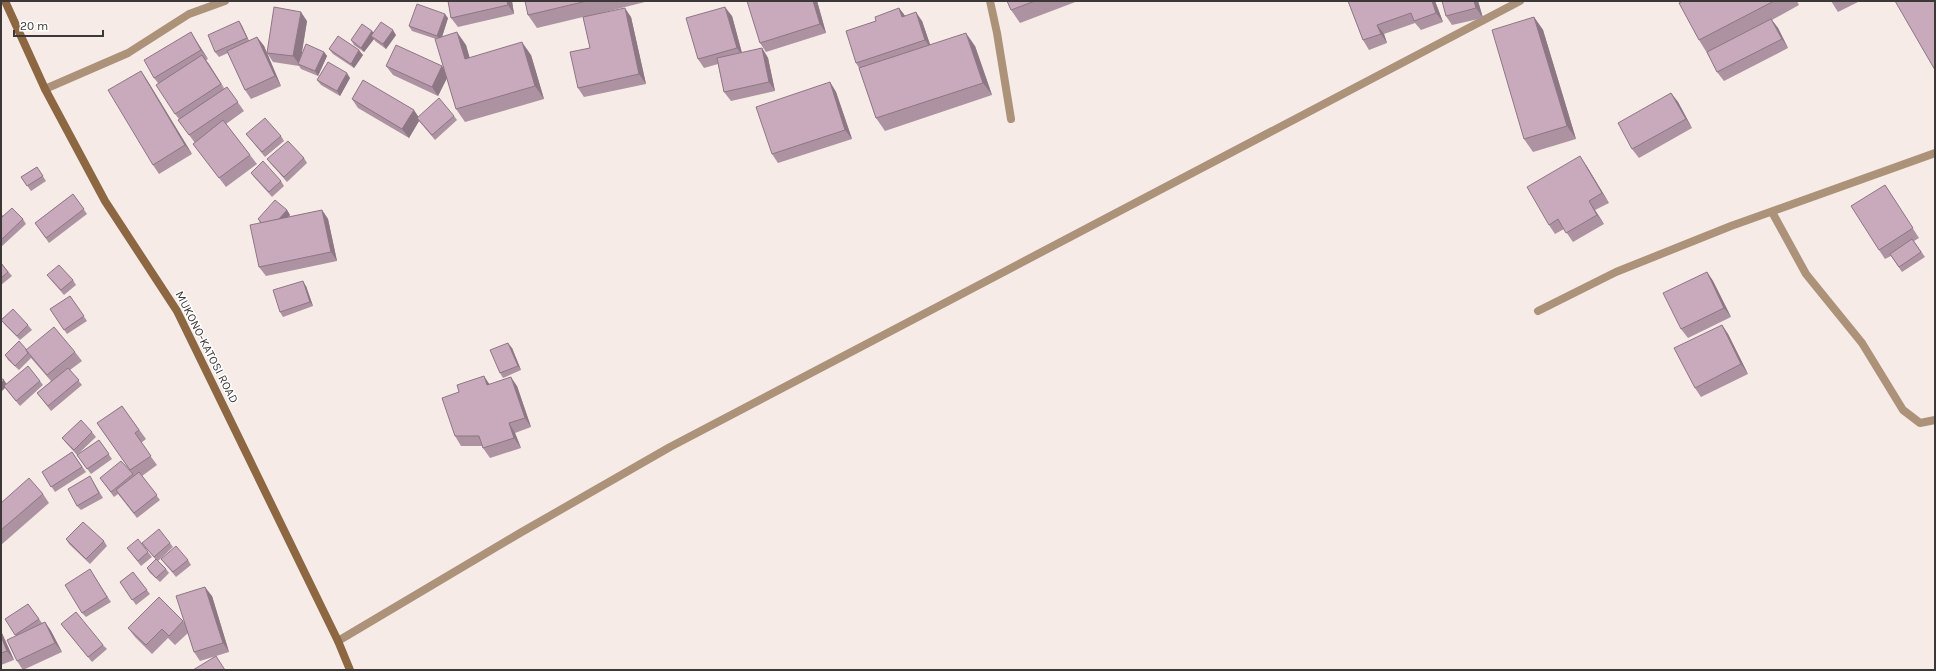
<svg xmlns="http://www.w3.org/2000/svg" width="1936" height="671" font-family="Karla,sans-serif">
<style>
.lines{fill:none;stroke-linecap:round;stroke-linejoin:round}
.street{stroke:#ad927a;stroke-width:8}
.secondary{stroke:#8d6642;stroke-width:8}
.wall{fill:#ad92a2}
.shaded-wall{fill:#8d7784}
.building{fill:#c9aabc;stroke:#8d7784}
.labels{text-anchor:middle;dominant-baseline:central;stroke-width:3;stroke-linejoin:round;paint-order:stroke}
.street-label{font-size:12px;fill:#3c3837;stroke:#fff}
</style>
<rect width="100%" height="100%" fill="#f6ebe7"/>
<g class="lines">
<!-- street -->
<g class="street">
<polyline points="990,1 997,33 1011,119"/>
<polyline points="45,89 128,53 189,14 225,1"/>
<polyline points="1772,212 1806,274 1862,343 1903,410 1920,423 1935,420"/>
<polyline points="1538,311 1616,272 1731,226 1935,153"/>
<polyline points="338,641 520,533 670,447 1520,1"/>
</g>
<!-- secondary -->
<polyline class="secondary" points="5,1 45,89 105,201 177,311 338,641 350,670"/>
</g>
<!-- wall -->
<g class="wall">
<polygon points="448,1 512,1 514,14 458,27 451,18"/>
<polygon points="525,1 649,1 601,13 631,17 646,84 584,97 578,88 590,48 583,17 537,28 528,15"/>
<polygon points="817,1 826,33 766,52 760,43"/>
<polygon points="1007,1 1078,1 1020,23 1011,10"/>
<polygon points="1348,1 1435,1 1443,22 1421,30 1415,23 1384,34 1387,43 1369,50 1363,40"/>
<polygon points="1478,1 1483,18 1452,25 1446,16"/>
<polygon points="1683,1 1797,1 1799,5 1772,20 1778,28 1788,48 1724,81 1717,72 1707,53 1699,40"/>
<polygon points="1831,1 1860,1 1838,12"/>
<polygon points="899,8 905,16 922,21 930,45 975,46 992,95 885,131 876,118 859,68 856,63 876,21"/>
<polygon points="732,16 742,53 762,48 768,58 775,91 731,101 724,92 718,64 704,68 698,59"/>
<polygon points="1534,17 1543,30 1576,139 1533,152 1524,139"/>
<polygon points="448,18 442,37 466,45 469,58 531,55 544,99 465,122 456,109 447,78 438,96 393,75 386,66 442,66 444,70 436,39 412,31 409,26"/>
<polygon points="239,21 242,26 249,41 257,37 264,46 281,86 251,99 245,90 228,53 219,57 215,52"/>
<polygon points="307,21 301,56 324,52 327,56 318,76 301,69 299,66 273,62 267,53"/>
<polygon points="372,31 373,33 396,35 386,49 375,41 374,39 364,52 354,45 351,40"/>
<polygon points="191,32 197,42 208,59 206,60 224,89 227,87 244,111 226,124 257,164 226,187 193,144 195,143 178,120 179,119 175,114 158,83 154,78"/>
<polygon points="329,49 363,55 354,68 333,54"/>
<polygon points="141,71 147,80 192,154 159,174 153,165"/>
<polygon points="350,78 340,96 321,85 317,80"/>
<polygon points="830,82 836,92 852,139 778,163 772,154"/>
<polygon points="1671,93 1678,102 1692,128 1639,158 1632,149"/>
<polygon points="352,99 418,117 454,116 457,120 435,140 419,121 409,138 358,108"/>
<polygon points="246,134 281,136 284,141 265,157"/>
<polygon points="304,158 307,163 287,182 271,164 267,159"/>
<polygon points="1586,165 1609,203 1595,210 1604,224 1573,242 1564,229 1555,234 1549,225"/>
<polygon points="37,167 46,181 31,191 21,177"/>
<polygon points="251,173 281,181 284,186 272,197 254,177"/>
<polygon points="1885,185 1919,238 1914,241 1925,257 1902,272 1891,256 1885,259 1879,250"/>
<polygon points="73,194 87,214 49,243 35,223"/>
<polygon points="287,210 290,215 288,217 322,210 328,219 337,261 266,276 259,267 260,223 258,219"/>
<polygon points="1,213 3,216 23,219 26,224 1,247"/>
<polygon points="1,263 12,276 1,285"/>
<polygon points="1707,272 1713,281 1731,317 1688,338 1681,329"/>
<polygon points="47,275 73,280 76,285 64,295 51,280"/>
<polygon points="306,286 313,306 283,317 280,312"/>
<polygon points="70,296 87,321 67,334 50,309"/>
<polygon points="1,320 28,325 32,330 20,340 5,325"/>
<polygon points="1722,325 1728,334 1748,374 1701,397 1695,388"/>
<polygon points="512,348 521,370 503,378 500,373"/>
<polygon points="26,349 75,352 82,361 70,370 82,385 51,411 37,393 51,381 31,358 19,370 8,360 5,355"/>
<polygon points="1,378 7,384 40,381 43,385 20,406 5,388 1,392"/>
<polygon points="489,384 517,386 531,427 515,433 521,448 490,458 483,448 482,446 461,446 455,436"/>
<polygon points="122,406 146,439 141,443 157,465 142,476 160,500 137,518 118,494 114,497 100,478 133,474 134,476 97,423"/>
<polygon points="92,432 96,437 77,455 66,443 62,438"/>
<polygon points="99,440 112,459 91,474 77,455"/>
<polygon points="72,452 86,472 55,492 42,472"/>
<polygon points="93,481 103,498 81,510 77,506"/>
<polygon points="43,494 49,503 1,545 1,503"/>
<polygon points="66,539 104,541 107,546 90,564 69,544"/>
<polygon points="142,543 170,543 173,547 158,561 166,569 169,573 160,582 150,573 147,568 156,560"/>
<polygon points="127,548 148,552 152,557 141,566"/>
<polygon points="161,559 188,560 191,565 176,577"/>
<polygon points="133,572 150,594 136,605 120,582"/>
<polygon points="93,574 111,602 86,617 82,613"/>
<polygon points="212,596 229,652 200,661 194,652 188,633 175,645 168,638 152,654 135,637 128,628 183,621 184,622"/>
<polygon points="28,604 42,623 45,622 51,631 62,652 23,670 17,661 16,636 15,635"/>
<polygon points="61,624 103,645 107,649 92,662"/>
<polygon points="1,631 14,660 1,665"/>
</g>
<!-- shaded-wall -->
<g class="shaded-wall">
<polygon points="507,1 512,1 514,14 508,5"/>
<polygon points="813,1 817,1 826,33 820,24"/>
<polygon points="1432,1 1435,1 1443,22 1436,13"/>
<polygon points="1474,1 1478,1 1483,18 1476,8"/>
<polygon points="725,7 732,16 743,57 737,48"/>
<polygon points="625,8 631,17 646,84 639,74"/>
<polygon points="899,8 906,17 902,17"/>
<polygon points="301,12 307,21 300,65 293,56"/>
<polygon points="916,12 922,21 932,50 925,40"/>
<polygon points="445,14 448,18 441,40 437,36"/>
<polygon points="1534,17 1543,30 1576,139 1567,126"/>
<polygon points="1771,19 1778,28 1788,48 1782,39"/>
<polygon points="239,21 242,26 250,43 247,38"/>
<polygon points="1377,25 1384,34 1387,43 1381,34"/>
<polygon points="393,30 396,35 386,49 383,44"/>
<polygon points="372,31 376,36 371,36 374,39 364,52 361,48"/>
<polygon points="191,32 197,42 208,59 201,50"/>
<polygon points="457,32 466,45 474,72 465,59"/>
<polygon points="966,33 975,46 992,95 983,83"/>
<polygon points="257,37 264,46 281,86 275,76"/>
<polygon points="522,42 531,55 544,99 535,86"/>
<polygon points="762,48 768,58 775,91 769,82"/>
<polygon points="359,50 363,55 354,68 351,64"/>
<polygon points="324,52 327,56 318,76 315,71"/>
<polygon points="202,55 209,64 228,94 221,84"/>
<polygon points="442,66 448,76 438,96 432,87"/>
<polygon points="141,71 147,80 192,154 185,145"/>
<polygon points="347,73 350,78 340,96 337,91"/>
<polygon points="830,82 836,92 852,139 845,130"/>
<polygon points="1671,93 1678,102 1692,128 1686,119"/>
<polygon points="414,110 420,119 417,118 419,121 409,138 402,129"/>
<polygon points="1580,156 1586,165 1609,203 1602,193"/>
<polygon points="1589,201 1595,210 1604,224 1597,215"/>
<polygon points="287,210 290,215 277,230 273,225"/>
<polygon points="322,210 328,219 337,261 331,252"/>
<polygon points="1707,272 1713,281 1731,317 1724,308"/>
<polygon points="303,281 306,286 313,306 310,302"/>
<polygon points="1722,325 1728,334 1748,374 1741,364"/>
<polygon points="508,343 512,348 521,370 518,366"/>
<polygon points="484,376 490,385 487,385"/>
<polygon points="511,377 517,386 531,427 525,418"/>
<polygon points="4,380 7,385 1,392 1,383"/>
<polygon points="509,423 515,433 521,448 514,438"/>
<polygon points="205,587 212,596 229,652 223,643"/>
<polygon points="45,622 51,631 62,652 55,643"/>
<polygon points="1,631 14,660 7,651 1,636"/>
</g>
<!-- building -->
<g class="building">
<polygon points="448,1 507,1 508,5 451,18"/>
<polygon points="525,1 587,1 528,15"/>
<polygon points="747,1 813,1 820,24 760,43"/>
<polygon points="1007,1 1035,1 1011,10"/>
<polygon points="1348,1 1432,1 1436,13 1414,21 1411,13 1377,25 1381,34 1363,40"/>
<polygon points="1442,1 1474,1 1476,8 1446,16"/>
<polygon points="1683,1 1774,1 1699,40 1679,3"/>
<polygon points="1895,1 1935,1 1935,70"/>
<polygon points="417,4 445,14 437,36 409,26"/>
<polygon points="274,7 301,12 293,56 267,53"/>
<polygon points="725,7 737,48 698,59 686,18"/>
<polygon points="625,8 639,74 578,88 570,52 590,48 583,17"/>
<polygon points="899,8 902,17 916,12 925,40 856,63 846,31 876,21 875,17"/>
<polygon points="1534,17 1567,126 1524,139 1492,30"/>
<polygon points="1771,19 1782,39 1717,72 1707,52"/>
<polygon points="239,21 247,38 215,52 208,35"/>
<polygon points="381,22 393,30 383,44 371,36"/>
<polygon points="362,24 372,31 361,48 351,40"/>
<polygon points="191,32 201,50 154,78 144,60"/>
<polygon points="457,32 465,59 522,42 535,86 456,109 435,39"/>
<polygon points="966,33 983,83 876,118 859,68"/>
<polygon points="338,36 359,50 351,64 329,49"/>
<polygon points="257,37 275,76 245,90 227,51"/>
<polygon points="306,44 324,52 315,71 298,64"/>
<polygon points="396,45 442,66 432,87 386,66"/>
<polygon points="762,48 769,82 724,92 717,58"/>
<polygon points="202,55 221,84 175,114 156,85"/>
<polygon points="328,62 347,73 337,91 317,80"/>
<polygon points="141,71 185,145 153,165 108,90"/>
<polygon points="363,80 414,110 402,129 352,99"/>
<polygon points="830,82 845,130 772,154 756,107"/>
<polygon points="227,87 238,102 189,135 178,120"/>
<polygon points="1671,93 1686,119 1632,149 1618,123"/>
<polygon points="439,98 454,116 432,135 417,118"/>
<polygon points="265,118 281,136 262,152 246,134"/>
<polygon points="223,120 250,155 219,178 193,144"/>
<polygon points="288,141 304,158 284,177 267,159"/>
<polygon points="1580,156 1602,193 1589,201 1597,215 1566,233 1558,219 1549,225 1527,187"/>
<polygon points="263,161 281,181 269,192 251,173"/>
<polygon points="37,167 43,176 27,186 21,177"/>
<polygon points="1885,185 1913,228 1879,250 1851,206"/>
<polygon points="73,194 84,209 46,238 35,223"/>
<polygon points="275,200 287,210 279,219 262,223 258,219"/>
<polygon points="12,208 23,219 1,240 1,218"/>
<polygon points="322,210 331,252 259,267 250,225"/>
<polygon points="1912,239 1921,252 1899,267 1890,254"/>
<polygon points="1,263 8,272 1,278"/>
<polygon points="59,265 73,280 61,290 47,275"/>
<polygon points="1707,272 1724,308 1681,329 1663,293"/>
<polygon points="303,281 310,302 280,312 273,290"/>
<polygon points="70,296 84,316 64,330 50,309"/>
<polygon points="13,309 28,325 17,336 1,320"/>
<polygon points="1722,325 1741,364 1695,388 1674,348"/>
<polygon points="54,327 75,352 47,375 26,350"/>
<polygon points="19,341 26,349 26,350 28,353 15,366 5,355"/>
<polygon points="508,343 518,366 500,373 490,350"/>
<polygon points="28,366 40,381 16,401 4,386"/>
<polygon points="68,368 79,380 48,406 37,393"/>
<polygon points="484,376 487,385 511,377 525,418 509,423 514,438 483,448 479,436 455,436 442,398 459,392 457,385"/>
<polygon points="1,378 4,380 1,383"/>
<polygon points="122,406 139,430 135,433 151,456 130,470 97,423"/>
<polygon points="81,420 92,432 74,450 62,438"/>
<polygon points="99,440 109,454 87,469 77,455"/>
<polygon points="72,452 82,467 51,487 42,472"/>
<polygon points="121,461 133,474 111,492 100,478"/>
<polygon points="139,472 157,495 134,513 116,490"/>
<polygon points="90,476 99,493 77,506 68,489"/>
<polygon points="29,478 43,494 1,530 1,503"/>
<polygon points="83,522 104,541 86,559 66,539"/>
<polygon points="159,529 170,543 154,557 142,543"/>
<polygon points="138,539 148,552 138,561 127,548"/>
<polygon points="176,546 188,560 173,572 161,559"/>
<polygon points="156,559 166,569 156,578 147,568"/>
<polygon points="90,569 107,597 82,613 65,585"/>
<polygon points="133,572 147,590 132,600 120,582"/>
<polygon points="205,587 223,643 194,652 176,596"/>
<polygon points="159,597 183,621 169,636 162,629 146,645 128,628"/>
<polygon points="28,604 39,619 15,635 5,619"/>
<polygon points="76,612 103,645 88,657 61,624"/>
<polygon points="45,622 55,643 17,661 7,640"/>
<polygon points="1,636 7,651 1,653"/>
<polygon points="216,656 225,670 193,670"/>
</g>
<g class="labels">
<!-- street labels -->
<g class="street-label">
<text transform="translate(207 347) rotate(63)">MUKONO-KATOSI ROAD</text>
</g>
</g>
<!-- border -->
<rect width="1936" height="671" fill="none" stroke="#3c3837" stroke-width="4"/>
<!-- scale -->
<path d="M14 30v6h89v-6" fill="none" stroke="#3c3837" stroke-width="2"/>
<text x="20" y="30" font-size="12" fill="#3c3837" stroke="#ffffff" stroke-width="3" paint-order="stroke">20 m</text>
</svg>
